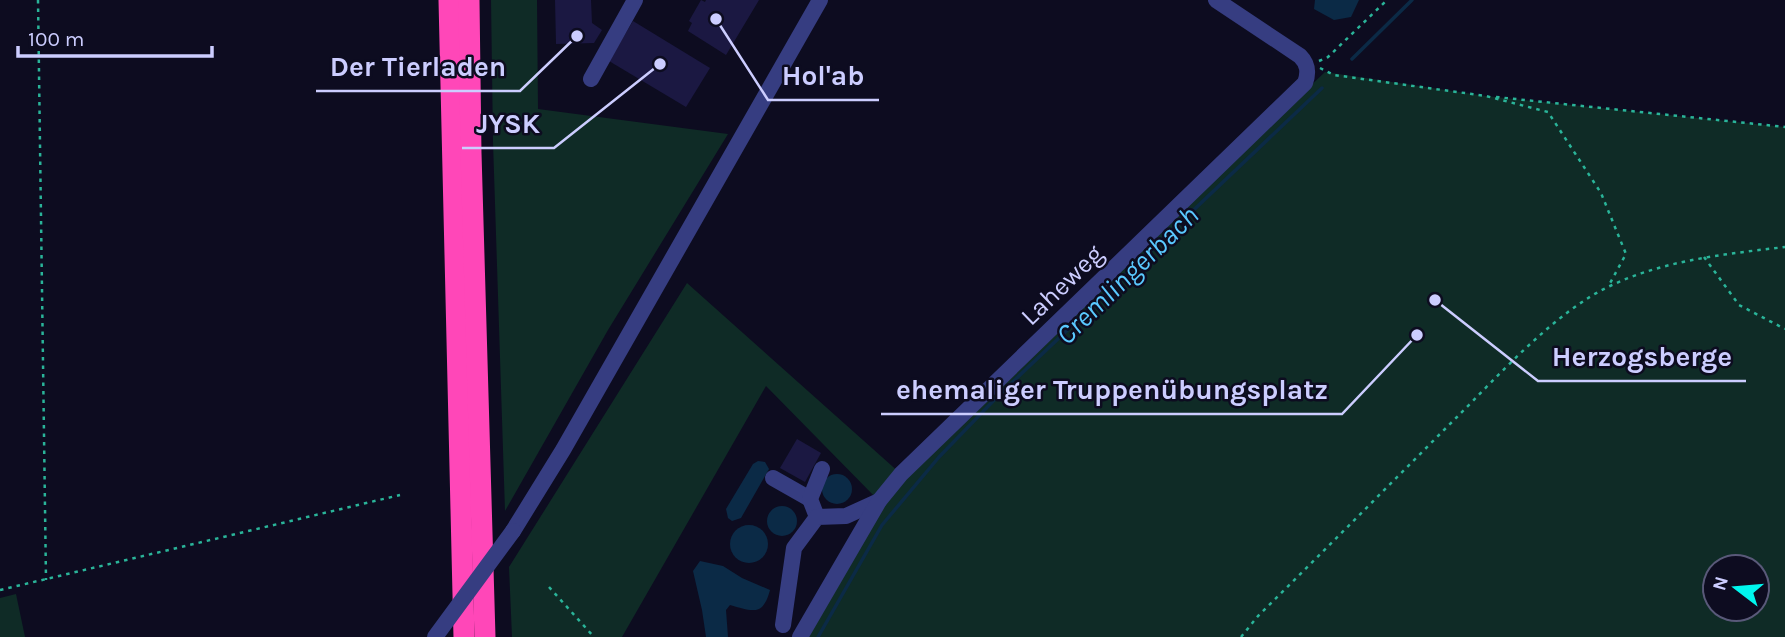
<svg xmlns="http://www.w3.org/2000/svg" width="1785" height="637" font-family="Karla,sans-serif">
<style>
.green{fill:#0f2b26;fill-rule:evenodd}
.water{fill:#0b2a46}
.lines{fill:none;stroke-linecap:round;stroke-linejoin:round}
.stream{stroke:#0b2a46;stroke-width:3.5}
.building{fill:#1b1842}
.path{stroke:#2ab499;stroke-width:2.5;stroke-dasharray:3.5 5;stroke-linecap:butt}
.minor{stroke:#363d81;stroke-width:16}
.highway{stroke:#ff47b8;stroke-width:21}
.minor-bridge{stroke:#363d81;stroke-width:16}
.labels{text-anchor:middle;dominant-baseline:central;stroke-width:5;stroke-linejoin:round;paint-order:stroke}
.street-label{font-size:26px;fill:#cccdff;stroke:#0d0c20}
.water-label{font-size:28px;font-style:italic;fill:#5ac9ff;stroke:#0d0c20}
.leader{fill:none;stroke:#cccdff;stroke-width:2.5}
.callout-dot{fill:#cccdff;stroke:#0d0c20;stroke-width:2.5}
.callout-label{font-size:28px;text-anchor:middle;font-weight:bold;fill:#cccdff;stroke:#0d0c20;stroke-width:5;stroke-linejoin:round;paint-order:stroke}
</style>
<rect width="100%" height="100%" fill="#0d0c20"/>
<!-- green -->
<g class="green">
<polygon points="491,0 537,0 538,109 728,134 608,330 505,511 493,142"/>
<path d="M1325 72 1486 96 1785 127V637H800L879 501 766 386 622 637H512L509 567 687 283 901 474ZM1715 567H1757V609H1715Z"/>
<polygon points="16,594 25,637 0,637 0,598"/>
</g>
<!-- water -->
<g class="water">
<polygon points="1315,0 1359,0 1351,17 1334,20 1314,9"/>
<polygon points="758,461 765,462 769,469 741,518 732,521 728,518 726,509 753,464"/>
<circle cx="837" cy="489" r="15"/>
<circle cx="782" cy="521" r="15"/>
<circle cx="749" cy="544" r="19"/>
<path d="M700 561 723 566 742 578 770 590C763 617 752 611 730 605L726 610 728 637H706L702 610 693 571Z"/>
</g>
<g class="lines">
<!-- stream -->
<g class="stream">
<polyline points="1352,59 1412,0"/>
<polyline points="818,637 882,525 939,457 1001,393 1322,88"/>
</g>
</g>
<!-- building -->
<g class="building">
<polygon points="555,0 591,0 592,23 602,30 594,43 556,44"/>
<polygon points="701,0 705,2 706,0 759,0 726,55 688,31 692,23 689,21"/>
<polygon points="633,21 710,68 686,107 609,61"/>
<polygon points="797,439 821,453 805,482 780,468"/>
</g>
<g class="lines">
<!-- path -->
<g class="path">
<polyline points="38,0 46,580"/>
<polyline points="1319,61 1328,57 1387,0"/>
<polyline points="1320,68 1334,75 1486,96 1548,112 1601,193 1626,254 1609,285"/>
<polyline points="1496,97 1785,127"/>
<polyline points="1704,257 1739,305 1785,329"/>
<polyline points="549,587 594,637"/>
<polyline points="0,590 400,495"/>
<path d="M1241 637 1258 616C1325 550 1391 483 1457 417 1499 375 1556 311 1610 286 1664 260 1726 254 1785 247"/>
</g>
<!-- minor -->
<g class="minor">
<polyline points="591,79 635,0"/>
<polyline points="773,478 810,499"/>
<polyline points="817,517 810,499 822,469"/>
<polyline points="513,531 563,450 820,0"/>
<polyline points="783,625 794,548 817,517 846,516 879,501"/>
<path d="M800 637 879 501 901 474 1305 83C1309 72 1308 64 1300 56L1216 0"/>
</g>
<!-- highway -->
<g class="highway">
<polyline points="449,0 464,637"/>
<polyline points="469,0 471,153 485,637"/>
</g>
<!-- minor-bridge -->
<polyline class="minor-bridge" points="435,637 513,531"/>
</g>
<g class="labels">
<!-- street labels -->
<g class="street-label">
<text transform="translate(1062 285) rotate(-44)">Laheweg</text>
</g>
<!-- water labels -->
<g class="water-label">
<text transform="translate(1127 275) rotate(-44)">Cremlingerbach</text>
</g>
</g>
<!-- callouts -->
<path class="leader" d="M577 36L520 91H316M716 19L768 100H879M660 64L554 148H462M1435 300L1538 381H1746M1417 335L1342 414H881"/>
<g class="callout-dot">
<circle cx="577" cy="36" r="7"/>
<circle cx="716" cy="19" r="7"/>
<circle cx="660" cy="64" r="7"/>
<circle cx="1435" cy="300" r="7"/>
<circle cx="1417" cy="335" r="7"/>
</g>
<g class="callout-label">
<text x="418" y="76">Der Tierladen</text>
<text x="823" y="85">Hol'ab</text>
<text x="508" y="133">JYSK</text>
<text x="1642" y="366">Herzogsberge</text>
<text x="1112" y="399">ehemaliger Truppenübungsplatz</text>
</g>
<!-- north arrow -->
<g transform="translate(1736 588) rotate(286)"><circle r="33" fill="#0d0c20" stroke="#595979" stroke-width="2"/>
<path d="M0-5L12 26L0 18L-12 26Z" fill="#00f7ee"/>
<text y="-10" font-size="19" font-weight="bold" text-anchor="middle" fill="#cccdff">N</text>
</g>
<!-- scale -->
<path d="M18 46v10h194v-10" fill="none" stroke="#cccdff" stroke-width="3.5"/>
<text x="28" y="46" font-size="21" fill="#cccdff" stroke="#0d0c20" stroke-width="5" paint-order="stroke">100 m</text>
</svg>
